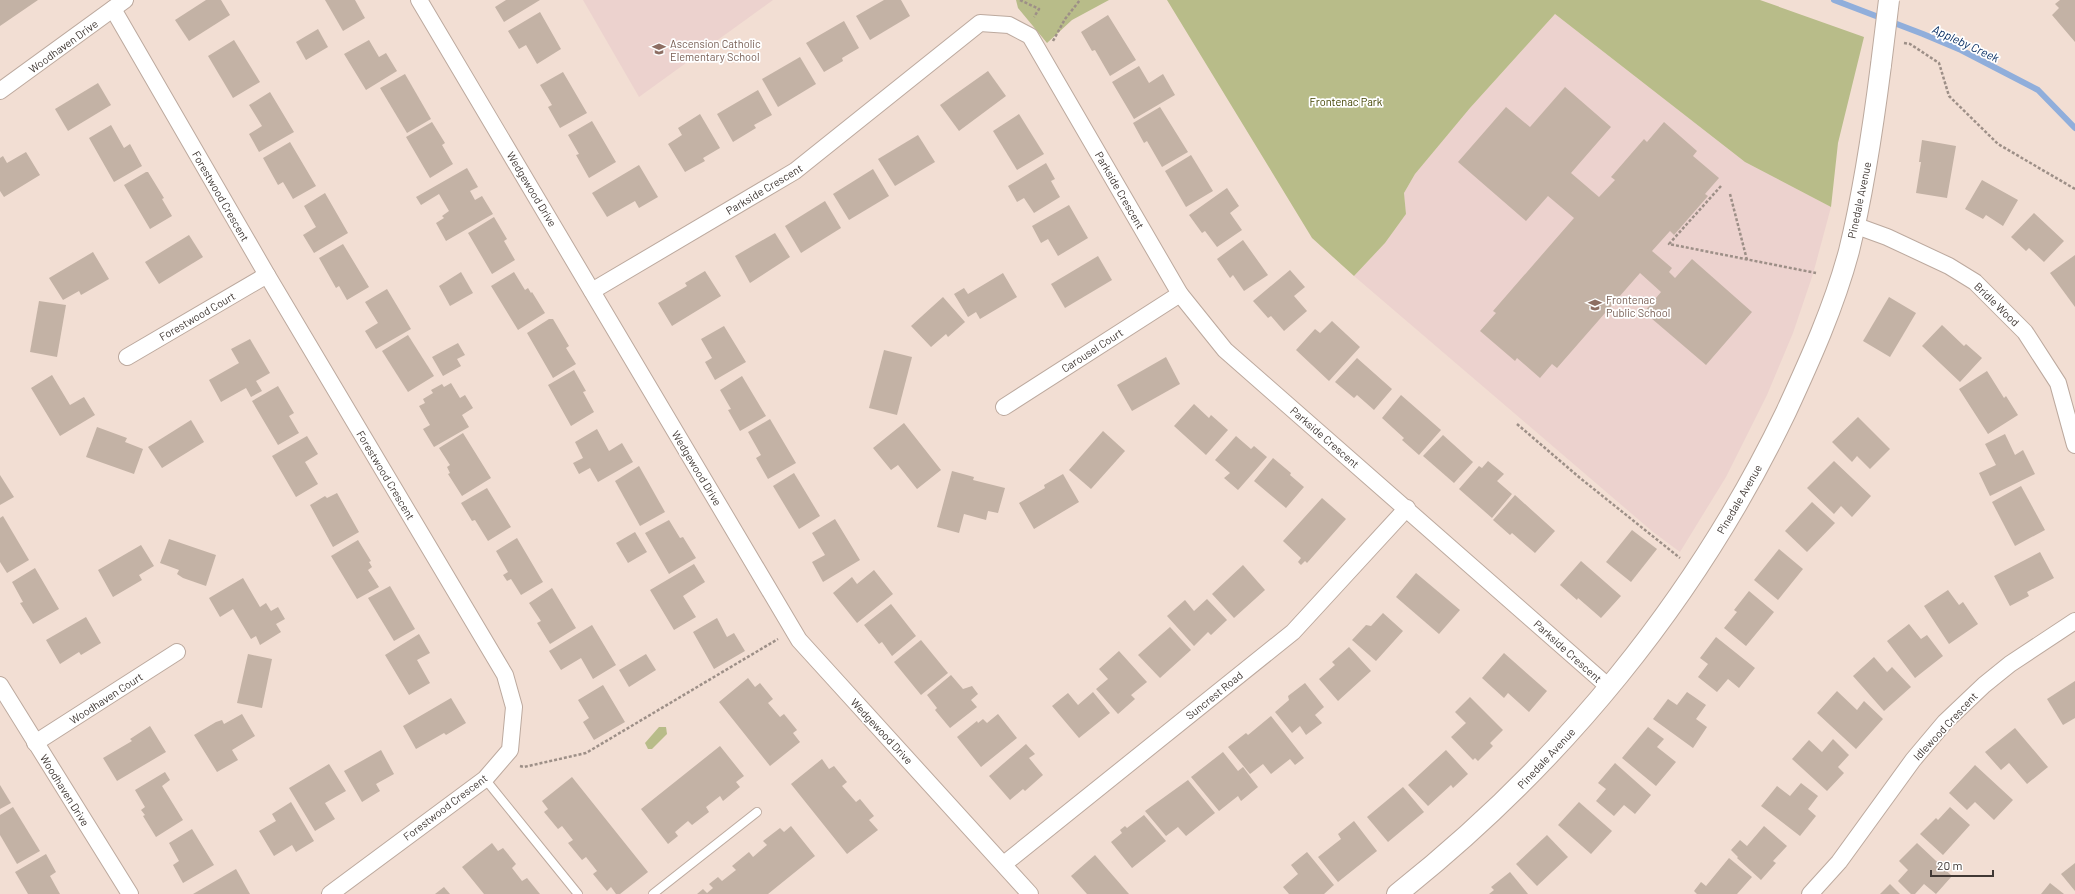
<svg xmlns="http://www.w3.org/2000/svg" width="2075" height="894" font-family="Barlow,sans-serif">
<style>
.education{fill:#ecd2ce}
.green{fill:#b8bc89}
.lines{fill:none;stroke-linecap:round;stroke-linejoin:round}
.stream{stroke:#90aedb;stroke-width:6}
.building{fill:#c3b2a5}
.service-casing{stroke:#bca99e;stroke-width:10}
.minor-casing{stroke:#bca99e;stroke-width:18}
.tertiary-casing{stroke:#bca99e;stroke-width:22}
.path{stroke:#9d8f87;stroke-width:2.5;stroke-dasharray:3 2;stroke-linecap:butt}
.service{stroke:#fff;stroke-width:8}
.minor{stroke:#fff;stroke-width:16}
.tertiary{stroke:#fff;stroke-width:20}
.tertiary-bridge-casing{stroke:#bca99e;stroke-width:22;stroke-linecap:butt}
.tertiary-bridge{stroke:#fff;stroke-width:20}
.labels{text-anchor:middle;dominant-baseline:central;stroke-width:3.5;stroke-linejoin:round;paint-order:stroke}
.education-label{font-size:11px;fill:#785e54;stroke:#fff;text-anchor:start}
.street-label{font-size:11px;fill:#403834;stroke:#fff}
.park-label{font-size:11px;fill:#424300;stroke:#fff}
.water-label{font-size:12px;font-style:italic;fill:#082e63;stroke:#fff}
</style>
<rect width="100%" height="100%" fill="#f2ded3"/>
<!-- education -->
<g class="education">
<polygon points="583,0 773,0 639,97"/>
<polygon points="1555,14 1745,162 1831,207 1813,274 1793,333 1767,395 1726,477 1680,552 1653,532 1354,276 1385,243 1406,214 1404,193 1415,174 1470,108"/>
</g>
<!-- green -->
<g class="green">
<polygon points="1016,0 1109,0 1072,20 1047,43 1018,8"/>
<polygon points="1167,0 1760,0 1864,37 1838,143 1831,207 1745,162 1555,14 1470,108 1415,174 1404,193 1406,214 1385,243 1354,276 1312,238"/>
<polygon points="659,727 666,727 667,734 652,749 648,749 645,743"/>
</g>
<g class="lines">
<!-- stream -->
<polyline class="stream" points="1834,0 1923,34 1961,50 2038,90 2075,128"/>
</g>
<!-- building -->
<g class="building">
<polygon points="0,0 38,0 0,26"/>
<polygon points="206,0 221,0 230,15 189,41 175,20"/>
<polygon points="325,0 355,0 365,18 343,31"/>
<polygon points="506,0 540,0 504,22 495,7"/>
<polygon points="884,0 901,0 910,16 870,40 856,16"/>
<polygon points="2060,0 2075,0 2075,42 2052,15 2059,8 2055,4"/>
<polygon points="540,12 561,49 537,64 526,45 519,49 508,31"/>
<polygon points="1108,15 1136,60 1110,76 1095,50 1092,51 1081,32"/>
<polygon points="844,21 859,48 842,58 843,61 824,72 806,43"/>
<polygon points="318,29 328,47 306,60 296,42"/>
<polygon points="234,40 260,82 233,98 208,56"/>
<polygon points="369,40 379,57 386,53 397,71 366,90 344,54"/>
<polygon points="800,57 816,84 778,107 762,79"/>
<polygon points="1139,66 1149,83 1163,74 1175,95 1134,119 1112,82"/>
<polygon points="988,71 1006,96 959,131 940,105"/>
<polygon points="563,72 587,113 560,128 548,107 552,105 540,85"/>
<polygon points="405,74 431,119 407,133 380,88"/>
<polygon points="98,83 111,105 68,131 55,109"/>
<polygon points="1565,87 1611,127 1571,173 1599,197 1615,180 1611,177 1644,139 1647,142 1664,122 1697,151 1693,156 1719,178 1705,194 1708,196 1674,235 1670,231 1652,251 1672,268 1669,272 1675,278 1692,259 1752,312 1706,365 1644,312 1661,292 1640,273 1557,368 1552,364 1540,378 1517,358 1515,361 1480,331 1496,313 1493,311 1574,218 1548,196 1526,221 1458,162 1506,107 1530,127"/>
<polygon points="758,90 772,115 754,125 756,128 733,142 717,114"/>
<polygon points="270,92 294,132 259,152 249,134 262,126 249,105"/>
<polygon points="1160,107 1188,152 1162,167 1147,141 1144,143 1133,123"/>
<polygon points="700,114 720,148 703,158 705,161 685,172 668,144 682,135 678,128"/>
<polygon points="1019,114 1044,154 1017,170 993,131"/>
<polygon points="592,121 616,162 589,178 576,155 579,154 568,135"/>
<polygon points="432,122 445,143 442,145 453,164 430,178 406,137"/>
<polygon points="111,125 124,148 130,144 142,166 114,182 89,138"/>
<polygon points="918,135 935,162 895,186 878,159"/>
<polygon points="1922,140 1956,146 1947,198 1916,193 1921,162 1919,162"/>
<polygon points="290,142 316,186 293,199 283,182 278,185 263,158"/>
<polygon points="26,152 40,175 4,197 0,191 0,158 3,156 7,163"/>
<polygon points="1191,155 1213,191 1186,207 1165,171"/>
<polygon points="1046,163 1055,179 1051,181 1060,197 1034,213 1024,198 1017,202 1008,186"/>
<polygon points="639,165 658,197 639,208 635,201 607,217 592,193"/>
<polygon points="467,168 478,187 470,191 475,200 482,196 493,214 446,241 436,223 444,218 442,216 449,211 439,194 421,205 416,197"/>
<polygon points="873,169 889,196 849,220 833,194"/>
<polygon points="146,172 148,172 164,198 162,199 172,216 150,229 124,185"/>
<polygon points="1982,180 2018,200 2003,226 1986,215 1983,219 1965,209"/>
<polygon points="1227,188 1239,206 1230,213 1242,230 1217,247 1205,231 1202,233 1189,215"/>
<polygon points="325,193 348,233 314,253 303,235 316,227 304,206"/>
<polygon points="825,201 841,228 801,253 785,226"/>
<polygon points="1069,205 1088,238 1058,256 1048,239 1041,243 1032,226"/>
<polygon points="2034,213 2064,241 2044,262 2029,248 2026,251 2011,237"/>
<polygon points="494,217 507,239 504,241 515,260 492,274 468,233"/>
<polygon points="775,233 790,257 750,283 735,256"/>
<polygon points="189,235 203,257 159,284 145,262"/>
<polygon points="1243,240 1268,275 1244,291 1233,275 1230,278 1217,259"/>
<polygon points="343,244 369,287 347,300 339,286 336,288 319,258"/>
<polygon points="93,252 109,279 81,295 79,291 63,300 49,278"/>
<polygon points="2075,255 2075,307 2050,273"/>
<polygon points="1098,256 1112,280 1065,308 1051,284"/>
<polygon points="1290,270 1305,287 1294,296 1307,311 1284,331 1271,316 1268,318 1253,301"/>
<polygon points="705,271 721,296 672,326 658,303 687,286 685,283"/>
<polygon points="461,272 473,293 450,306 439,286"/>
<polygon points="514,272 525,290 528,288 531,293 532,292 545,313 518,330 491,286"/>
<polygon points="1003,273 1017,297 980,319 976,312 968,317 954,294 964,288 968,294"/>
<polygon points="387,289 411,329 376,349 365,331 378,323 365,302"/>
<polygon points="943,297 965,322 948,337 946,334 931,347 911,326"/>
<polygon points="1889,297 1916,313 1890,357 1863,341"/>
<polygon points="39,301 66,305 57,357 30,352"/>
<polygon points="549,319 553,319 569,346 566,348 576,364 553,378 527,333"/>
<polygon points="1332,321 1360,347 1329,381 1296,350 1315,329 1320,333"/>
<polygon points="1942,325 1964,346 1966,344 1982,358 1960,382 1922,346"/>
<polygon points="724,326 746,362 715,380 705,362 712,358 701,339"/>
<polygon points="408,335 434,376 408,392 382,351"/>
<polygon points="250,339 270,373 256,381 262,391 251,397 246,388 221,402 209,380 239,363 231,349"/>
<polygon points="458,343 465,355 457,359 461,366 443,376 432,357"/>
<polygon points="884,350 912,357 897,415 869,408"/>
<polygon points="1166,357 1180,384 1132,411 1117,385"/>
<polygon points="1357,358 1392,389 1374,410 1357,395 1354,398 1335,382"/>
<polygon points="574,370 586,391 583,392 594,412 571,426 548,385"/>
<polygon points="1987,371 2004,398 2006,396 2018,415 1988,434 1959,389"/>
<polygon points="52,375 70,405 84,397 95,415 60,436 31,388"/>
<polygon points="742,376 766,416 740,431 728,410 731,409 720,390"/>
<polygon points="451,383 460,398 465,395 473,408 462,415 469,427 434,447 423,429 430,425 419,406 425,403 423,399 433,393 431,390 442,384 444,387"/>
<polygon points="278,386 294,413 289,416 299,433 278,445 252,401"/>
<polygon points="1401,395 1441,430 1419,455 1402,440 1404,438 1382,418"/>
<polygon points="1194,404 1209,418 1211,415 1228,430 1206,455 1174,426"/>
<polygon points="1858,417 1890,449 1870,469 1857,456 1852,462 1832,442"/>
<polygon points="770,419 796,463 768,479 756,458 761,455 748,432"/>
<polygon points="191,420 204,442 162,468 148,447"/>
<polygon points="904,423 941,470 917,489 898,465 891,470 873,448"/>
<polygon points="97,427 127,438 125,442 143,449 134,474 86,457"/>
<polygon points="597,429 609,451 622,443 633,462 598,482 590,468 579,474 573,463 583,458 575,442"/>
<polygon points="1103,431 1125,451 1091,489 1069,470"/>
<polygon points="463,433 491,478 462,496 448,474 450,473 447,467 450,465 439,448"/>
<polygon points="2005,434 2015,455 2023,450 2035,474 1990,496 1979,473 1996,465 1985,444"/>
<polygon points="1443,435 1473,462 1454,483 1423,456"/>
<polygon points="307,436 318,454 305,462 318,484 296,497 272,456"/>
<polygon points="1236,436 1251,449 1254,446 1267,457 1238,490 1224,478 1230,473 1215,460"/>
<polygon points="1273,458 1291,473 1290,475 1304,487 1286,508 1254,481"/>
<polygon points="1488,461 1504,474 1497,481 1512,494 1492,518 1459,489 1479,466 1482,468"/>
<polygon points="1834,461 1871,496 1852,517 1841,506 1834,514 1807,488"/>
<polygon points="639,466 665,512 640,526 615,481"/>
<polygon points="952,471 974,477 973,480 1005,488 998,513 988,511 986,520 964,514 959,533 937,527"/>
<polygon points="794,473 820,516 799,529 773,486"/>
<polygon points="1063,474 1079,502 1034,529 1019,503 1045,488 1044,485"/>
<polygon points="0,475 14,497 0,505"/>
<polygon points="2021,486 2045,530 2015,546 1992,502"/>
<polygon points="487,488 511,527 488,541 475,520 472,521 461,503"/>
<polygon points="337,493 359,532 333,547 310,505 325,496 327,498"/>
<polygon points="1515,495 1555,531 1535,553 1512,533 1510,535 1493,520"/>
<polygon points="1322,498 1346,519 1307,563 1305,561 1301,565 1298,562 1301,558 1283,541"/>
<polygon points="1812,502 1835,523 1807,552 1785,531"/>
<polygon points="3,516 29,560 7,573 0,562 0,518"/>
<polygon points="835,519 860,560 823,582 812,562 825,555 812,533"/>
<polygon points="669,520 680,538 683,537 696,558 669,574 645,533"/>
<polygon points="1632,530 1657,549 1631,582 1606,562"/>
<polygon points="635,532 647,552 628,563 616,543"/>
<polygon points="517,538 543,582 521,595 511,579 507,581 503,575 508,572 496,551"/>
<polygon points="169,539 216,555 206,586 183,578 177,574 179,570 160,563"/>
<polygon points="358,540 371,561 369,562 372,567 368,570 379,587 357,599 331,556"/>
<polygon points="141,545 154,566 139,575 142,580 113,597 98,570"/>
<polygon points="1779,549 1803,569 1778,600 1754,580"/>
<polygon points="2040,552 2054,578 2027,592 2029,596 2010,606 1994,576"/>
<polygon points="1581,561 1621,596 1601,618 1578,598 1577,600 1560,585"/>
<polygon points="694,564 705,582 683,596 696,617 674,630 650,590"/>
<polygon points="1243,565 1265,590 1234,618 1212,594"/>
<polygon points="35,568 59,609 33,624 20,603 23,602 12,582"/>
<polygon points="874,570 893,594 857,623 833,593 852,577 857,584"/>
<polygon points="1416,573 1460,610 1439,634 1396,597"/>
<polygon points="243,578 260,607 266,603 271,611 278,607 285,619 276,624 281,632 260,645 256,636 251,639 233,609 220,617 209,598"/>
<polygon points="390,586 415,629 394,641 368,598"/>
<polygon points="552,588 576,628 550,644 537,623 541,621 529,603"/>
<polygon points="1948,590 1959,605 1963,602 1978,624 1949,644 1924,606"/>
<polygon points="1749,591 1774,612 1746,646 1724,628 1737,612 1734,610"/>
<polygon points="1207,599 1227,620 1211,635 1208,632 1194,646 1167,616 1185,600 1194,611"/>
<polygon points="891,604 916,636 892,656 882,642 879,644 864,625"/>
<polygon points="1383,613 1403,631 1376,661 1352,640 1366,625 1371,626"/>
<polygon points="86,617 101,643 81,655 79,652 60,664 46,640"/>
<polygon points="717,618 727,637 734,633 745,651 714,669 693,632"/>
<polygon points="1909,624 1921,639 1927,635 1943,656 1915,678 1887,641"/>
<polygon points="592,625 616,665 593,679 581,658 561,670 549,651"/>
<polygon points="1170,627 1191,650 1160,678 1138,655"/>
<polygon points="419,634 430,653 417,660 430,683 409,695 385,655"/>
<polygon points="1716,637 1755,668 1739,688 1728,679 1717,692 1698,677 1708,664 1700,658"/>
<polygon points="921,640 948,673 921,695 894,662"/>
<polygon points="1349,647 1371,671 1338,701 1319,679 1335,665 1332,662"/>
<polygon points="1119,651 1147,682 1131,695 1135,699 1118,714 1096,689 1108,679 1099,669"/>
<polygon points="1504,653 1547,691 1529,712 1508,693 1504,698 1482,678"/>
<polygon points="248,654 272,659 262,708 237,703"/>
<polygon points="646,654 656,670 629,687 619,670"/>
<polygon points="1874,657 1887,672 1892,667 1911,687 1884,711 1853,676"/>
<polygon points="951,675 963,689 972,686 978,694 971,700 977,707 950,728 935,710 937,708 927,695"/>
<polygon points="748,678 755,687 760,683 773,699 768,703 780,717 784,714 797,730 793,733 800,742 770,766 719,702"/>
<polygon points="2075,681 2075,718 2063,725 2047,699"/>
<polygon points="1305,683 1324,707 1315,715 1322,723 1306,735 1300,726 1292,733 1275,712 1289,700 1288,696"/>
<polygon points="603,685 625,722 594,740 583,722 589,718 578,700"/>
<polygon points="1837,691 1857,710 1864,701 1883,719 1856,749 1817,713"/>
<polygon points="1093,692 1110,713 1079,738 1052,706 1068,693 1078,705"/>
<polygon points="1687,692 1706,705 1696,719 1707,727 1693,748 1653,719 1668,699 1677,705"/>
<polygon points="1470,697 1503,730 1490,743 1493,746 1478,761 1475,758 1473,760 1451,737 1466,723 1455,712"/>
<polygon points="451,698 466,723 446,735 444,733 416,749 403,726"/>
<polygon points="242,714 255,736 232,750 238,760 217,772 194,735 216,722 222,720 224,724"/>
<polygon points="998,714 1017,738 981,767 957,737 977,721 978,723 983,719 987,723"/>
<polygon points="1271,716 1304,758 1295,765 1290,759 1271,774 1263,764 1250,774 1228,747 1246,733 1248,735"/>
<polygon points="150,726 166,752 117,781 103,758 132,741 130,739"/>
<polygon points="1648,727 1664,739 1657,747 1676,762 1656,786 1622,758"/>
<polygon points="2015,728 2048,767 2027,784 2009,763 2001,770 1985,752"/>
<polygon points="1833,739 1849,755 1838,767 1844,773 1827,791 1792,759 1809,740 1822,752"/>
<polygon points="1026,744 1035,754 1029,758 1043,775 1025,791 1023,789 1010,800 989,776"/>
<polygon points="720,746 744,776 736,782 740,787 723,801 720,796 706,807 709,812 692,825 688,821 675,832 678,836 668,844 641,809"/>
<polygon points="381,750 394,774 376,784 380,791 362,802 344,771"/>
<polygon points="1446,750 1468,774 1453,788 1451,785 1428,806 1408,785"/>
<polygon points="1223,752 1238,771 1243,767 1258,787 1241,801 1238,796 1219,811 1191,777"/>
<polygon points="822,759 829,769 834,766 847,782 842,786 856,802 860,799 874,816 869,820 878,830 847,854 791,784"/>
<polygon points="1615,763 1651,795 1635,814 1624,805 1614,816 1596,801 1606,789 1598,783"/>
<polygon points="329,764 346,791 325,803 335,819 315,831 289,788"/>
<polygon points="1975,765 2013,800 1994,820 1975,802 1967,810 1949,793"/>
<polygon points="165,772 170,780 162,786 183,820 156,837 143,816 145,815 141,810 145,807 135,790"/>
<polygon points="572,777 648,872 620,894 616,894 611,887 607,891 593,874 597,871 586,857 582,860 568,843 573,840 562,826 558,829 544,812 548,809 542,801"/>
<polygon points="1188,780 1215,813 1186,836 1178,827 1166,836 1145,811"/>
<polygon points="1801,783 1818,796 1808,809 1816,816 1800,836 1761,806 1777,786 1790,796"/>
<polygon points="0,785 11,803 0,809"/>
<polygon points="1403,787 1424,812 1388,842 1367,817"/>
<polygon points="291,802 314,841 296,852 292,845 274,856 259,831 276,821 272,814"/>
<polygon points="1579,802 1612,831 1591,854 1558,825"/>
<polygon points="13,807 40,851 17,864 0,835 0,815"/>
<polygon points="1950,807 1970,825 1943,855 1920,834 1936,818 1938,820"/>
<polygon points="1144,815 1166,841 1132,868 1111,842 1122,833 1120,830 1125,826 1127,828"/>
<polygon points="1354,821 1377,851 1338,882 1318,857 1341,839 1338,834"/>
<polygon points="791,826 815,856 768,894 697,894 703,889 707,893 713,888 709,884 718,877 722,881 736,870 732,866 749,852 753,857 767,845 763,841 780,828 784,832"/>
<polygon points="1764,826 1787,846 1773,861 1776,863 1761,880 1737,858 1738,857 1731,850 1740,840 1747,846"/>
<polygon points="192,829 214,865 183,883 173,865 179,861 169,843"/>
<polygon points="1547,835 1568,857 1537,886 1516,864"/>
<polygon points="492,843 498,851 503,848 516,864 512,868 522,881 527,878 540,894 484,894 462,867"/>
<polygon points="1917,843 1952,876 1936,894 1924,884 1915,894 1911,894 1898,881 1908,870 1899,861"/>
<polygon points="1307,852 1334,885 1324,894 1289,894 1283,887 1298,874 1291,865"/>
<polygon points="46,854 56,872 50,876 60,894 28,894 15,872"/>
<polygon points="1095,855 1129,894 1087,894 1071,876"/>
<polygon points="1729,858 1752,877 1737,894 1697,894 1694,891 1701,882 1706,886"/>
<polygon points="2075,863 2075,891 2061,874"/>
<polygon points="236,869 250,894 193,894"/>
<polygon points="1510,872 1528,894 1489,894 1494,890 1491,887"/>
<polygon points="2050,883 2064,894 2041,894"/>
<polygon points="1890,884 1900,894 1880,894"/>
<polygon points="444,887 450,894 435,894"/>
</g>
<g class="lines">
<!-- service casing -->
<g class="service-casing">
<g id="service">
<polyline points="485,779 578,894"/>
<polyline points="653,894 757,812"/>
</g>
</g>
<!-- minor casing -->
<g class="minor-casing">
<g id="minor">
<polyline points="419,0 799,640 1030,894"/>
<polyline points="113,9 267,275 505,675 514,707 510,750 485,779 330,894"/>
<polyline points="0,91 125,0"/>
<polyline points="1854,225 1887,237 1949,266 1975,282 2025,332 2058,383 2075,445"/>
<polyline points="592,291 795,171 980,23 1009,25 1030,36 1180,294 1225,350 1610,688"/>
<polyline points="127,357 267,275"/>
<polyline points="1004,407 1180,294"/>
<polyline points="0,685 130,894"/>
<polyline points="35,743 177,652"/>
<polyline points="1004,864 1293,632 1407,508"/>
<polyline points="1810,894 1839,862 1913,760 1945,722 1984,685 2010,664 2075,621"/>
</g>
</g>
<!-- tertiary casing -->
<g class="tertiary-casing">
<path id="tertiary" d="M1397 894C1561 764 1695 601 1786 412 1810 360 1834 307 1849 251 1864 190 1873 128 1881 65"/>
</g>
<!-- path -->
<g class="path">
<polyline points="1020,0 1039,9 1034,17"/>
<polyline points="1053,41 1065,19 1080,0"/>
<polyline points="1904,43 1910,44 1939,63 1949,96 1998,144 2075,189"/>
<polyline points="1721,186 1669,244 1816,273"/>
<polyline points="1730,194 1747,260"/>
<polyline points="1517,424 1580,478 1680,558"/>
<polyline points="520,766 524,767 586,753 778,639"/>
</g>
<!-- service -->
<use href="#service" class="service"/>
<!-- minor -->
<use href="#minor" class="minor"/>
<!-- tertiary -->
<use href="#tertiary" class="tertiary"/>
<!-- tertiary-bridge casing -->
<g class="tertiary-bridge-casing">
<polyline id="tertiary-bridge" points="1881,65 1889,0"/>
</g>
<!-- tertiary-bridge -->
<use href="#tertiary-bridge" class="tertiary-bridge"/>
</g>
<!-- icons -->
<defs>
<g id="school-bare" transform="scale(1.08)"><path d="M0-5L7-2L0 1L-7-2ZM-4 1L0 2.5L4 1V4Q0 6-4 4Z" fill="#8d6e63" stroke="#fff" stroke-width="2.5" paint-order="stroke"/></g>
</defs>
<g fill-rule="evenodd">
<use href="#school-bare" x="659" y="49"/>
<use href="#school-bare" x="1595" y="305"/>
</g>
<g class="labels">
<!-- education labels -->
<g class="education-label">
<text x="670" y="43">Ascension Catholic<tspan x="670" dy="13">Elementary School</tspan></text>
<text x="1606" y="299">Frontenac<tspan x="1606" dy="13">Public School</tspan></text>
</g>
<!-- street labels -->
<g class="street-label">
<text transform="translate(63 46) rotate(-36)">Woodhaven Drive</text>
<text transform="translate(532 189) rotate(59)">Wedgewood Drive</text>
<text transform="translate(764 189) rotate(-31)">Parkside Crescent</text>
<text transform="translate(1120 190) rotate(60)">Parkside Crescent</text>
<text transform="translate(221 196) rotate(60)">Forestwood Crescent</text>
<text transform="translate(1859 200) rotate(-78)">Pinedale Avenue</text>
<text transform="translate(1997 304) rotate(44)">Bridle Wood</text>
<text transform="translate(197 316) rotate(-30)">Forestwood Court</text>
<text transform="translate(1092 350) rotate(-33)">Carousel Court</text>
<text transform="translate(1325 437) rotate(41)">Parkside Crescent</text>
<text transform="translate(697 468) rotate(59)">Wedgewood Drive</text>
<text transform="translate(386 475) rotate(59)">Forestwood Crescent</text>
<text transform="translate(1739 499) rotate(-60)">Pinedale Avenue</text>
<text transform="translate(1568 651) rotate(42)">Parkside Crescent</text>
<text transform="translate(1214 695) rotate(-39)">Suncrest Road</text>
<text transform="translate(106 698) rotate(-33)">Woodhaven Court</text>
<text transform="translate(1945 726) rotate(-47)">Idlewood Crescent</text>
<text transform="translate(882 731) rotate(47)">Wedgewood Drive</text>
<text transform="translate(1546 758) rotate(-47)">Pinedale Avenue</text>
<text transform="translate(65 790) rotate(58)">Woodhaven Drive</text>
<text transform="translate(445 807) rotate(-37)">Forestwood Crescent</text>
</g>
<!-- park labels -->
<g class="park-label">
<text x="1346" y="101">Frontenac Park</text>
</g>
<!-- water labels -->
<g class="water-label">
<text transform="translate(1966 43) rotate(25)">Appleby Creek</text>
</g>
</g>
<!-- scale -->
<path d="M1931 870v6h62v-6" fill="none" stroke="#403834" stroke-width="2"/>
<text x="1937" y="870" font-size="12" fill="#403834" stroke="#ffffff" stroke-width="3" paint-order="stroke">20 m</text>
</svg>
